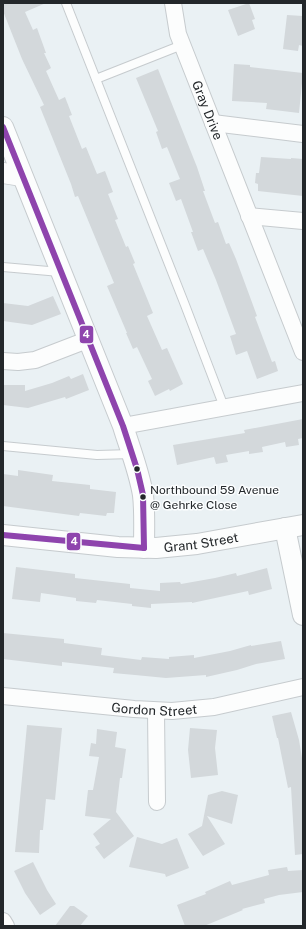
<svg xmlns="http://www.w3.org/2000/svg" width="306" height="929" font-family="'Public Sans',sans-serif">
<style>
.building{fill:#d3d8db}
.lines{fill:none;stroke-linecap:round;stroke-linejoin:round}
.service-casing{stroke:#c6cbce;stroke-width:10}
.minor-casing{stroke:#c6cbce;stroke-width:18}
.tertiary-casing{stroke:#c6cbce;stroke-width:22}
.service{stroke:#fcfdfd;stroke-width:8}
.minor{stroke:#fcfdfd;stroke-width:16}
.tertiary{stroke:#fcfdfd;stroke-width:20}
.bus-1-casing{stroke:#fbfdfe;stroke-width:9}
.bus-1{stroke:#8e44ad;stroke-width:6}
.bus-dot{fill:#23272a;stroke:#fbfdfe;stroke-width:1.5}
.labels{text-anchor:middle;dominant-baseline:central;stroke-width:3;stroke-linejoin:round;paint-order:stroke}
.bus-label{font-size:12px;fill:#23272a;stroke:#fbfdfe;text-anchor:start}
.street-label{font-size:13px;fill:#23272a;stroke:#fbfdfe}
.line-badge{stroke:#fbfdfe;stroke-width:1.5}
.badge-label{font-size:11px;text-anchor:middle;font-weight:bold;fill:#fff}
</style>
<rect width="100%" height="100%" fill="#eaf1f4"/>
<!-- building -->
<g class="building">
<polygon points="3,3 46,3 25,12 33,30 37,28 46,53 44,53 51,68 46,71 59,100 65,97 72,115 69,116 82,149 86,147 97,174 105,171 113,192 108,194 118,219 115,220 126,247 128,246 135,263 133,264 153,313 147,316 162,350 167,348 183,384 170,391 169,389 155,396 148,381 152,379 137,347 133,349 126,333 127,333 107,286 114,283 78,196 75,197 71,184 40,107 44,105 22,59 3,11"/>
<polygon points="249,3 255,19 252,20 255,29 238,36 228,10"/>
<polygon points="287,15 303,16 303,46 299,45 298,51 283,49"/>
<polygon points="234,64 250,65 250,67 303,73 299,113 266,109 267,103 232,101"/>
<polygon points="158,69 197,167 205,191 203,191 215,223 218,222 226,244 229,243 236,259 257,316 255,317 272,362 275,361 278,371 257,379 247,351 236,355 230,336 236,334 216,280 203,249 198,251 191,232 193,232 181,199 176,201 169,183 180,179 167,147 162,149 156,132 158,131 136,78"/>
<polygon points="261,157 291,159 291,158 303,159 303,196 258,191 258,184 255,183 256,173 259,173"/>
<polygon points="53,296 61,314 32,325 3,321 3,303 28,306"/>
<polygon points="83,374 89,390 66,399 65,397 28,408 3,405 3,385 25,385 25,391 52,383 69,376 71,379"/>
<polygon points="303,419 303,438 298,439 299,445 286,447 285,442 262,447 263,452 249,454 249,451 226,455 228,462 216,464 214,457 177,465 173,445 245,433 244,430"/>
<polygon points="18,470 53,475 52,481 90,485 90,489 116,492 114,513 107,513 106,516 80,513 79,516 3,506 3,474 18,476"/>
<polygon points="16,567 75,574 75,578 130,584 130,588 160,591 160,583 180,582 181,584 215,578 236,573 237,576 267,568 272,589 249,595 248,591 192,603 192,602 151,604 151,608 132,606 132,604 97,600 96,603 76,601 76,598 41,593 40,602 12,599"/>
<polygon points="3,633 64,639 64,643 102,648 101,655 141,660 142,657 169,659 169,657 194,655 194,658 230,651 251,645 251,646 281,641 285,659 256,664 237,670 206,677 206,675 166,678 135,675 113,673 114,668 62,662 62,666 3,659"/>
<polygon points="291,712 299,740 303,764 303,854 295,855 291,787 288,788 278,738 277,738 272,716"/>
<polygon points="27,725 62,728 55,800 46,799 43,830 40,830 39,853 15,852"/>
<polygon points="190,728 217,730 215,748 218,775 191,778 188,750"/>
<polygon points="97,729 117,732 115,747 126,749 122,778 120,778 116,812 134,836 104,859 95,847 100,844 93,834 111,819 85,816 88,790 93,790 99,757 89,756 91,743 96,744"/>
<polygon points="222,791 238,795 232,824 207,816 225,844 203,856 188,834 202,826 208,795"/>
<polygon points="137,837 162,844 177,838 189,868 166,877 165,874 129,867"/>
<polygon points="33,862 47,890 56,904 40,915 25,893 14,871"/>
<polygon points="287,867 288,871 303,870 303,892 279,895 264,899 265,903 242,909 243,910 204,926 185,926 177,905 206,894 205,892 230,881 232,885 269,875 268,870"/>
<polygon points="70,906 74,906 88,916 80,926 55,926"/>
</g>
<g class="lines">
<!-- service casing -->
<g class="service-casing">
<g id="service">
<polyline points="66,3 185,305 224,407"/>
<polyline points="96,79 182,45"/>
<polyline points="3,267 60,272"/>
<polyline points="3,446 97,455 132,454"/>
</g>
</g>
<!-- minor casing -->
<g class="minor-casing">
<g id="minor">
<path id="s1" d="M173 3 178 34 303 352"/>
<polyline points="213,123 303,134"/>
<polyline points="249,216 303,221"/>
<polyline points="3,361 18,362 35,360 87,340"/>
<polyline points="123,426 303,393"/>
<path id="s2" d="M3 696 134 709 172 711 214 707 303 687"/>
<polyline points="156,711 157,802"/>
<polyline points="3,921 6,926"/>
</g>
</g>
<!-- tertiary casing -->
<g class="tertiary-casing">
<g id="tertiary">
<path d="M3 127 123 426C130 449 139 471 143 495 145 512 144 531 144 548"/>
<polyline points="3,173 22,176"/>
<polyline points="285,528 303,615"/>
<path id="s3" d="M3 535 118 547 156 548 197 544 303 525"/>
</g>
</g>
<!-- service -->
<use href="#service" class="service"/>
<!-- minor -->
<use href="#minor" class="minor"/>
<!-- tertiary -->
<use href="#tertiary" class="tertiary"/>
<!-- bus-1 casing -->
<g class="bus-1-casing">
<g id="bus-1">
<polyline points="3,127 123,426 137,469 143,495 144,548"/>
<polyline points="3,535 144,548"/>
</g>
</g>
<!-- bus-1 -->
<use href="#bus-1" class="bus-1"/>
</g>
<!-- markers -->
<g class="bus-dot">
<circle cx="137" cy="469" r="3.5"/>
<circle cx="143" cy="497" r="3.5"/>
</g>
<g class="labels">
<!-- bus labels -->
<g class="bus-label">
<text x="150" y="490">Northbound 59 Avenue<tspan x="150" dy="15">@ Gehrke Close</tspan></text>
</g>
<!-- street labels -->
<g class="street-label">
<text stroke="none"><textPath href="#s1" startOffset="113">Gray Drive</textPath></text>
<text stroke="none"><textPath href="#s3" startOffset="199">Grant Street</textPath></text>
<text stroke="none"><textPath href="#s2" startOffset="152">Gordon Street</textPath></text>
</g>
</g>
<g class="line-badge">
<rect x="79" y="325" width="15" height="19" rx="4" fill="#8e44ad"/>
<rect x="66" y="532" width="15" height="19" rx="4" fill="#8e44ad"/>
</g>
<g class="badge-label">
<text x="86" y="338">4</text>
<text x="74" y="545">4</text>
</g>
<!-- border -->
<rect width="306" height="929" fill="none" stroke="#23272a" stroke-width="8"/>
</svg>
